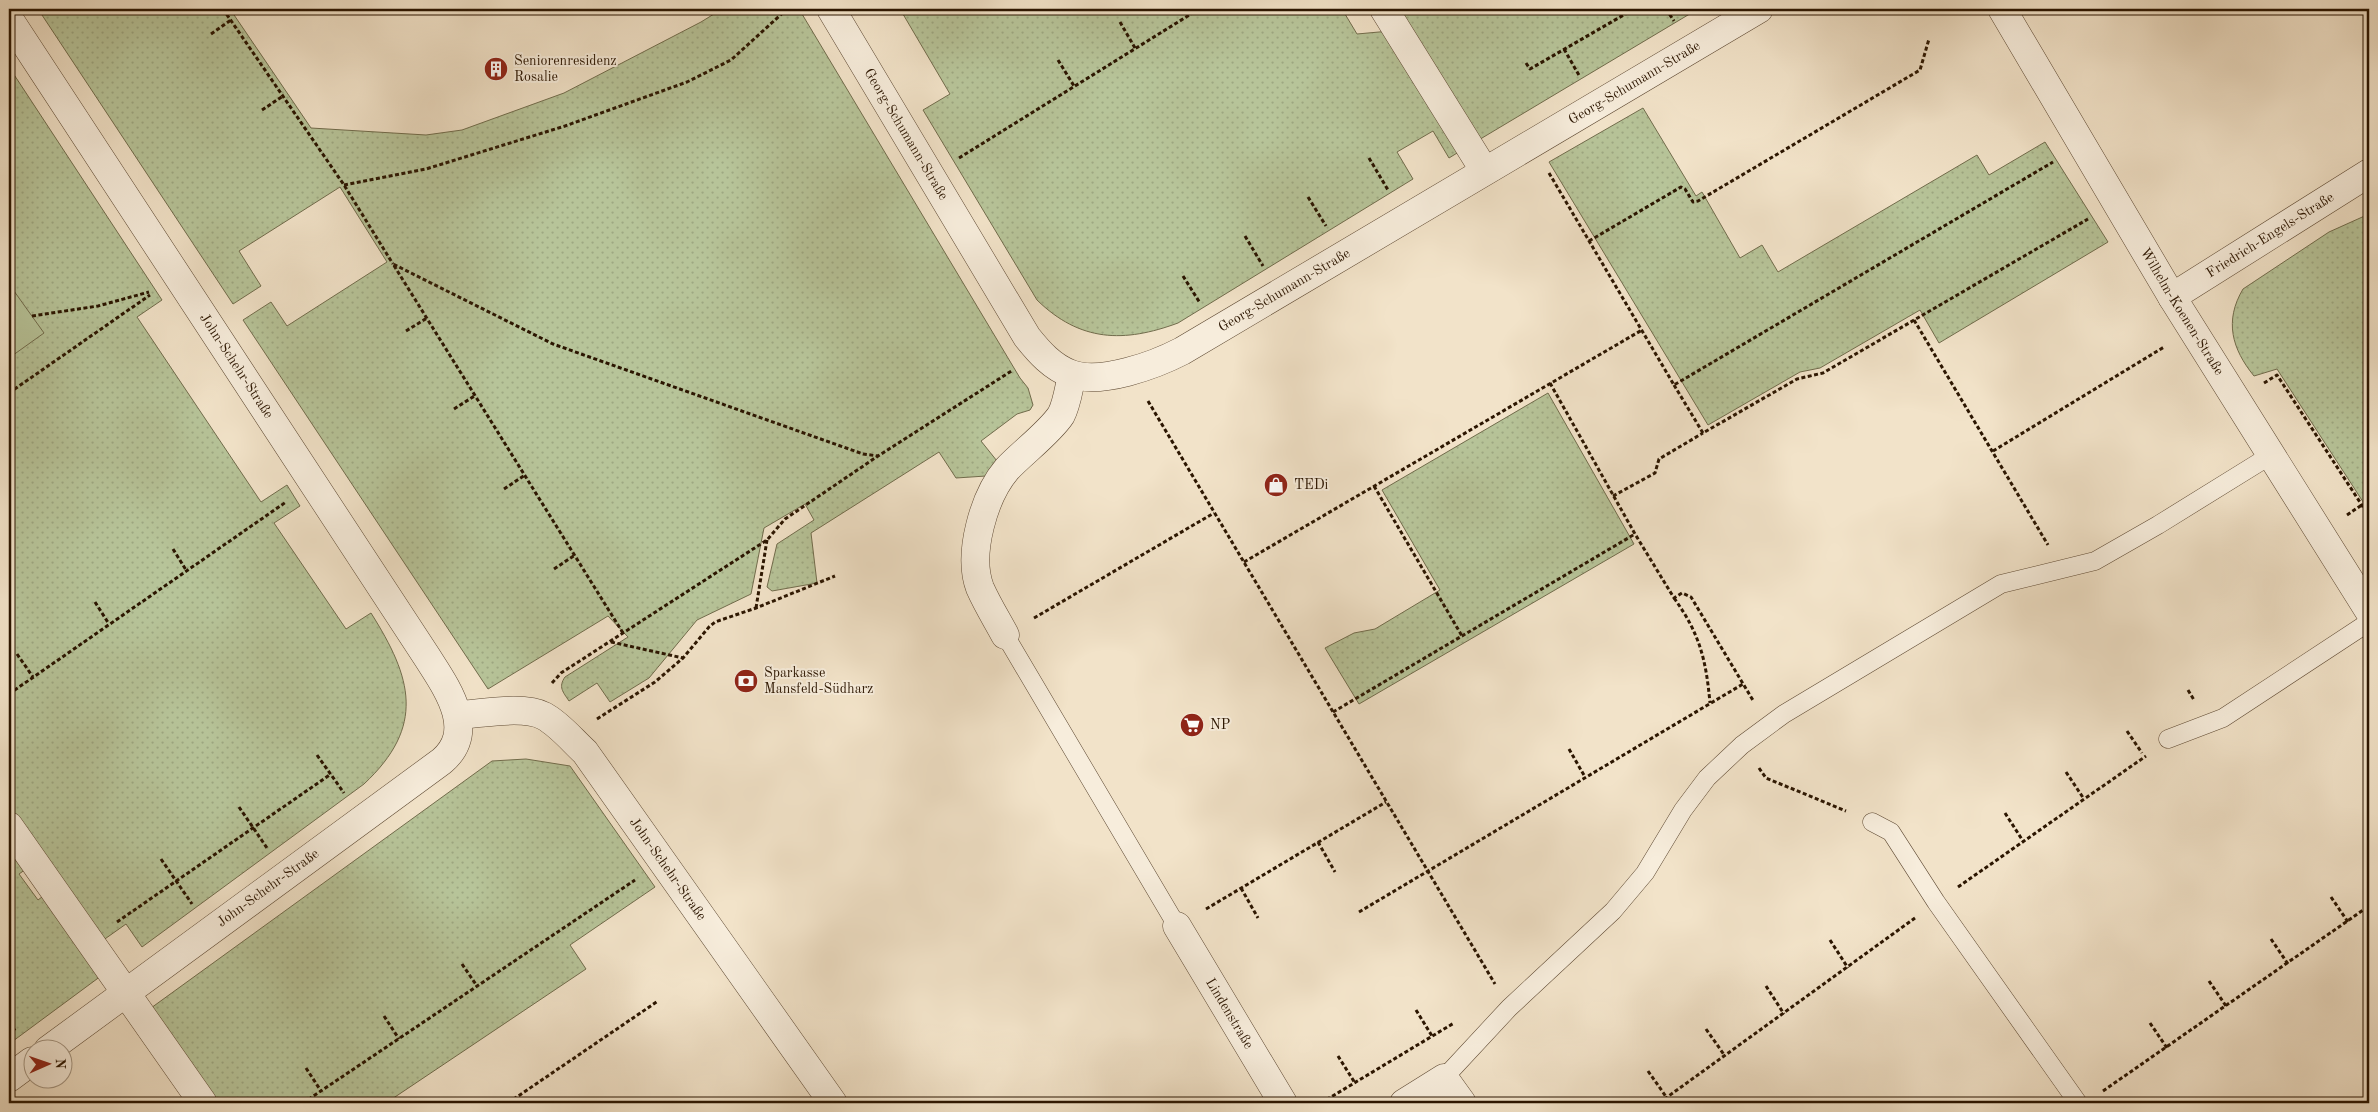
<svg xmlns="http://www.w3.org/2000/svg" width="2378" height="1112" font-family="'Old Standard TT',serif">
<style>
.grass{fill:url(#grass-dots);stroke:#716c4c}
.park{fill:#b7c499;stroke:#716c4c}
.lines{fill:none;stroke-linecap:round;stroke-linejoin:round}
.lane-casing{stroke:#5d4832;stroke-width:19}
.street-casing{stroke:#5d4832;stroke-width:29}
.path{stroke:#2b1500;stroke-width:3;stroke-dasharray:4 2.5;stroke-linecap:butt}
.lane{stroke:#f7eddc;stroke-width:18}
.street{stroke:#f7eddc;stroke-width:28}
.labels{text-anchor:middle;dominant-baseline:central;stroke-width:4;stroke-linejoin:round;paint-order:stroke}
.poi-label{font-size:14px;fill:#2b1500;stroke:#f7eddc;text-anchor:start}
.street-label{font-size:14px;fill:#2b1500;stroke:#f7eddc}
</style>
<defs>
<pattern id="grass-dots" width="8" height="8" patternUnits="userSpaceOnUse" patternTransform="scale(1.25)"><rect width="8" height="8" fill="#b7c499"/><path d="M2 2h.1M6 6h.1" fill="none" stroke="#9ea882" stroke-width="1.8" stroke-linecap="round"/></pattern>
</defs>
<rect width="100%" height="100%" fill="#f2e3c9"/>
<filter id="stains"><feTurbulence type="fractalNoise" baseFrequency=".004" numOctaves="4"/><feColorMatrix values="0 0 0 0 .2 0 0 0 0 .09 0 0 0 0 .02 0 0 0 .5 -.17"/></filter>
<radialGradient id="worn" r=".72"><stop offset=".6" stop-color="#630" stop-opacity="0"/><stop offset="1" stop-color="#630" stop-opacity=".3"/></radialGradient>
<!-- grass -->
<g class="grass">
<path d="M38 9H230L311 128 426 135 462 130 564 93 701 22 722 9H799L1020 378 1028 388 1033 405 1030 410 1017 414 981 441 997 461 986 476 956 478 939 452 811 533 817 583 772 591 767 587 777 544 814 520 805 504 764 528 751 594 697 620 649 678 610 702 597 683 569 701C563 692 558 687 565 677L628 637 608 616 488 689 243 320 271 302 287 326 387 262 340 187 239 251 261 286 233 304Z"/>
<path d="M900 9H1342L1357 34 1390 31 1462 150 1449 158 1433 131 1397 152 1413 179 1178 323C1124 343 1080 342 1037 300L923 110 950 94Z"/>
<polygon points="1395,9 1698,9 1477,141"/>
<path d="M9 67 162 300 137 317 261 502 287 485 300 506 274 523 346 629 371 613C412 678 426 726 364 784L142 947 126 924 102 941 9 810Z"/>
<polygon points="1643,108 1696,196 1702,192 1740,258 1762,245 1778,272 1977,155 1989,175 2045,142 2108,242 1939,343 1920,310 1820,368 1800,372 1708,425 1549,162"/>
<path d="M2369 214V506L2367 508 2277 369 2254 376C2232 349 2224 321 2243 289L2329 232Z"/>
<polygon points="1548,393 1634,544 1359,704 1325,648 1354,633 1375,629 1440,590 1382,490"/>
<polygon points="526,759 570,766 655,887 570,945 586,969 386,1103 216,1103 151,1008 492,761"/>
<polygon points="9,839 29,867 19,874 38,900 47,893 105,973 9,1044"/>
</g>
<!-- park -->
<polygon class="park" points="9,284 44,333 9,358"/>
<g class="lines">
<!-- lane casing -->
<g class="lane-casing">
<g id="lane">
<polyline points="1005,635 1177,926"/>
<polyline points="2168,739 2223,718 2369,622"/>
<polyline points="1872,822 1891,832 1936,902 2078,1103"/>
<polyline points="1444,1078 1509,1008 1613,911 1645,873 1683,810 1707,778 1742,745 1784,714 2001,584 2095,561 2158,525 2271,455"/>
</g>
</g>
<!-- street casing -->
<g class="street-casing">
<g id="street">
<path id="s1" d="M831 9 1027 337C1039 352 1052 367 1071 374 1101 385 1155 365 1182 351L1759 9"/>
<polyline points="1384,9 1484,170"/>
<path id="s2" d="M2002 9 2172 297 2369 611"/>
<path id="s3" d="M9 19 427 657C446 687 478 730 442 761L48 1050"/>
<path id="s4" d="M2172 297 2369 173"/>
<path d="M1005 635C997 620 987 604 980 588 967 554 984 496 1007 469 1022 453 1050 432 1061 415 1067 404 1069 387 1072 375"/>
<path id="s5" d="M458 715C481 714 523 705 544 716 559 724 572 740 585 752L833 1103"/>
<polyline points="9,826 203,1103"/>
<path id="s6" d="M1177 926 1283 1103"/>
<polyline points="9,1078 32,1061"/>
<polyline points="1404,1103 1444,1078 1462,1103"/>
</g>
</g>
<!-- path -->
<g class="path">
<polyline points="223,9 344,185 393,264"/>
<polyline points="1666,9 1674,21"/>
<polyline points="1120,22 1135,48"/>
<polyline points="211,34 231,20"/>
<polyline points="1564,49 1580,77"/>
<polyline points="1058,60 1074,86"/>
<polyline points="1526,63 1530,69 1634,9"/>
<polyline points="262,110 283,96"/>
<polyline points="959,158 1199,9"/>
<polyline points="1369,158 1388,190"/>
<polyline points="1549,173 1674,385 2053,162"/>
<polyline points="344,185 426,169 565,126 687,82 731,60 787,9"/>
<polyline points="1308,197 1326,226"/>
<polyline points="1245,236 1263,266"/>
<polyline points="1589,241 1681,187 1685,189 1693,202 1698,201 1920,70 1929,39"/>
<polyline points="1183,276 1200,303"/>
<polyline points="32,316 98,306 149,292"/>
<polyline points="1914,320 2048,545"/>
<polyline points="406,331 427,318"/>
<polyline points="1550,383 1635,534 1674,598 1682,593 1691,597 1754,702"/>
<polyline points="2264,383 2277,375 2369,516"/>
<polyline points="1674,385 1703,433 1797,379 1823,373 2088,219"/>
<polyline points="9,393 150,295"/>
<polyline points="1148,401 1495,984"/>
<polyline points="454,409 476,395"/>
<polyline points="1993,451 2164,347"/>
<polyline points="1374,486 1462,636"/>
<polyline points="504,489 525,475"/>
<polyline points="1613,496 1655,473 1659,459 1703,433"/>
<polyline points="2347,515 2369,500"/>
<polyline points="173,549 186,570"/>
<polyline points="1244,562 1642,330"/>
<polyline points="554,569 575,555"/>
<path d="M1674 598C1700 634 1706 660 1710 703"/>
<polyline points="95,602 109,624"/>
<polyline points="756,608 767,540"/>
<polyline points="1034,618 1214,513"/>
<polyline points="623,633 393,264 553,344 863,454 878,456"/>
<polyline points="611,642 683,658"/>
<polyline points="17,654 33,677"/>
<polyline points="552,683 561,673 767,540 785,519 878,456 1013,370"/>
<polyline points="2188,690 2194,700"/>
<polyline points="9,694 286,502"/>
<polyline points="1333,712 1635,534"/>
<polyline points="597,719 655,682 683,658 709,627 715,622 756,608 835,576"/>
<polyline points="2127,731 2142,753"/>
<polyline points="1569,749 1585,777"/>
<polyline points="317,755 344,793"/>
<polyline points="1759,768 1766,778 1846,811"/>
<polyline points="2066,772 2084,799"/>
<polyline points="239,807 267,848"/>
<polyline points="2005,813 2023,841"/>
<polyline points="1318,842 1335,872"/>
<polyline points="161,859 192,904"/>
<polyline points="1958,887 2146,756"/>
<polyline points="1241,888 1258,918"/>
<polyline points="2331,897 2348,922"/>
<polyline points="1206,909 1386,802"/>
<polyline points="1359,912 1743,684"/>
<polyline points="117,922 331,774"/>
<polyline points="2271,939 2288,964"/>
<polyline points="1830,940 1848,968"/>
<polyline points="462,964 477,986"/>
<polyline points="2209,981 2226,1006"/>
<polyline points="1766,986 1784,1014"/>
<polyline points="1416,1010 1432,1036"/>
<polyline points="384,1016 399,1039"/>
<polyline points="9,1022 16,1032"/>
<polyline points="2150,1023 2167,1048"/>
<polyline points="1706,1029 1725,1056"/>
<polyline points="1338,1056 1355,1083"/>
<polyline points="306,1068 321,1091"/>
<polyline points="1648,1071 1667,1098"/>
<polyline points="2103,1091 2369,906"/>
<polyline points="303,1103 635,880"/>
<polyline points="508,1103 658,1001"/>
<polyline points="1321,1103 1454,1023"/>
<polyline points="1659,1103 1915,918"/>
</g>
<!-- lane -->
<use href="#lane" class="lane"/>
<!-- street -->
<use href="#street" class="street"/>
</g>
<!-- icons -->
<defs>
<g id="building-disc" transform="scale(1.25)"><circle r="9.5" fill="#8f2418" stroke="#f7eddc"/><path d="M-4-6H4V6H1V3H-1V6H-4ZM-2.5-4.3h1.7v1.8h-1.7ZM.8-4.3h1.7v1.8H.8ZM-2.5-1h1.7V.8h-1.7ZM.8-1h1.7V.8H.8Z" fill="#fff"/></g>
<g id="shop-disc" transform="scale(1.25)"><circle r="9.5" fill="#8f2418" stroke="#f7eddc"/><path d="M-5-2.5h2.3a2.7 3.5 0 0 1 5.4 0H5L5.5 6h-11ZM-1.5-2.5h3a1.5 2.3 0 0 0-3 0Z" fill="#fff"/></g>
<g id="bank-disc" transform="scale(1.25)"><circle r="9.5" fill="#8f2418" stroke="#f7eddc"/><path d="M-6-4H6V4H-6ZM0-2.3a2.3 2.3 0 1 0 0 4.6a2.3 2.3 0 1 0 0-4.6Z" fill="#fff"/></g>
<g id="supermarket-disc" transform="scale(1.25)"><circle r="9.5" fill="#8f2418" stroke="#f7eddc"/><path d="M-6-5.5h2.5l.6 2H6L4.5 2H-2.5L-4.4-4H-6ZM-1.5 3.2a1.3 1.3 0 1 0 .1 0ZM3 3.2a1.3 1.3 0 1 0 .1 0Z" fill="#fff"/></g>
</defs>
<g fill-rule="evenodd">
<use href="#building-disc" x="496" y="69"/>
<use href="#shop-disc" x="1276" y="485"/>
<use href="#bank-disc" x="746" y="681"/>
<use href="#supermarket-disc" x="1192" y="725"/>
</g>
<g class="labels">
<!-- poi labels -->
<g class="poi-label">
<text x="514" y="61">Seniorenresidenz<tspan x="514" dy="16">Rosalie</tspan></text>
<text x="1294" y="485">TEDi</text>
<text x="764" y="673">Sparkasse<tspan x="764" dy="16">Mansfeld-Südharz</tspan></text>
<text x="1210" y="725">NP</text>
</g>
<!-- street labels -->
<g class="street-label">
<text stroke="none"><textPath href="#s1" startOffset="1082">Georg-Schumann-Straße</textPath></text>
<text stroke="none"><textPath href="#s1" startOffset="146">Georg-Schumann-Straße</textPath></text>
<text stroke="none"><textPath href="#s4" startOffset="116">Friedrich-Engels-Straße</textPath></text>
<text stroke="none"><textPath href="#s1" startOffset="675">Georg-Schumann-Straße</textPath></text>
<text stroke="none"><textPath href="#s2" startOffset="352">Wilhelm-Koenen-Straße</textPath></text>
<text stroke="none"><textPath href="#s3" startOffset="415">John-Schehr-Straße</textPath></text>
<text stroke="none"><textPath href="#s5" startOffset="285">John-Schehr-Straße</textPath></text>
<text transform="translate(268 888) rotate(-36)">John-Schehr-Straße</text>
<text stroke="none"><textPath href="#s6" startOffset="102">Lindenstraße</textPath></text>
</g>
</g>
<!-- margin -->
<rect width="2378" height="1112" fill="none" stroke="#f2e3c9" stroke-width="30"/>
<rect x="10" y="10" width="2358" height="1092" fill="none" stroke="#2b1500" stroke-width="2.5"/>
<rect x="15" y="15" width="2348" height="1082" fill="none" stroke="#2b1500"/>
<!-- north arrow -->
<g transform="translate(48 1064) rotate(88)"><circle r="24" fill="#f7eddc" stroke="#a59784"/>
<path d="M0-4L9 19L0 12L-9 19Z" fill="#8f2418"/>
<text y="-8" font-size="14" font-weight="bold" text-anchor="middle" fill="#2b1500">N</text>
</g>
<rect width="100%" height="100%" filter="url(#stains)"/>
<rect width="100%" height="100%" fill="url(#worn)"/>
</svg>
